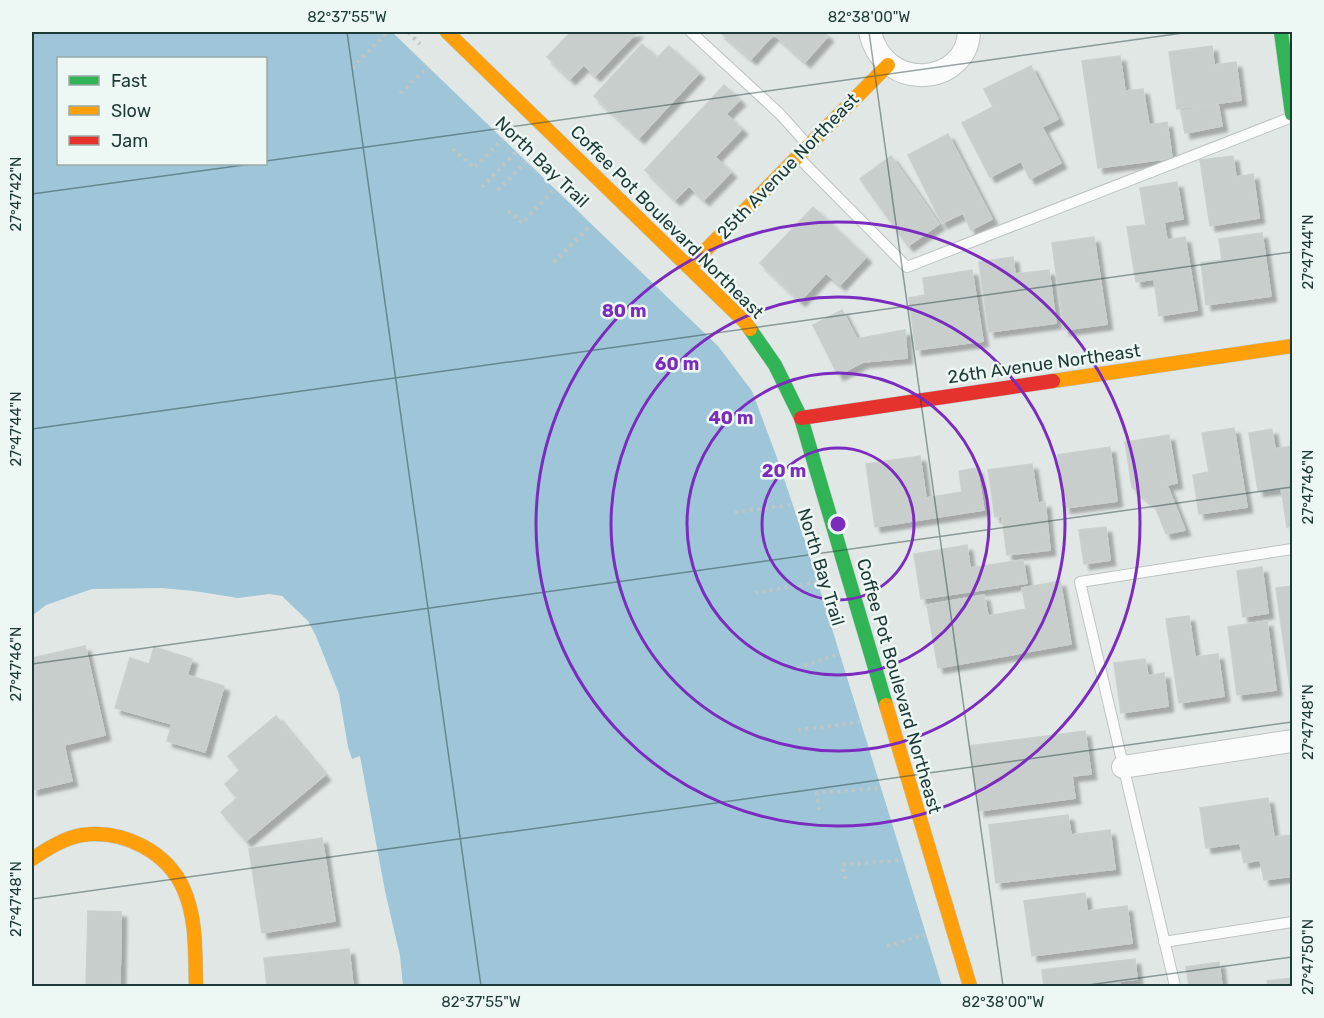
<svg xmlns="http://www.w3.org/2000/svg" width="1324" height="1018" font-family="Rubik,sans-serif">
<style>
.water{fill:#9ec6d8;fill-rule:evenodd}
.building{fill:#c7cecc;stroke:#c9d0ce;stroke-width:1.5;filter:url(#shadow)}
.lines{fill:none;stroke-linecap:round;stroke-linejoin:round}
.lane-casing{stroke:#bdc4c2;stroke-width:12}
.street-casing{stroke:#bdc4c2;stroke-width:24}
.fast-casing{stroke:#bcc5c3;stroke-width:15}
.slow-casing{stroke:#bcc5c3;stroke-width:15}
.jam-casing{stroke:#bcc5c3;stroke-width:15}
.path{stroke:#bec7c6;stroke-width:4;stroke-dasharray:3 4.5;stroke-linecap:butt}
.lane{stroke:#fafbfb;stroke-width:10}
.street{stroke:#fafbfb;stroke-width:22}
.fast{stroke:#30b455;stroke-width:14}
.slow{stroke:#ff9f0a;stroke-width:14}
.jam{stroke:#e5322d;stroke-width:14}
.ticks{fill:none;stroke:#1e3a37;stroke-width:1.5;stroke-opacity:0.45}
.ring{fill:none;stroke:#7b2cbf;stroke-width:3}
.labels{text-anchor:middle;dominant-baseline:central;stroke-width:5;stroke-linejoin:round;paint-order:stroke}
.street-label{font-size:18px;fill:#1e3a37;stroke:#edf7f3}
.centre{fill:#7b2cbf;stroke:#edf7f3;stroke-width:3}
.ring-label{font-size:18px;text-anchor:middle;font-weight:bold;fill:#7b2cbf;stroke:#edf7f3;stroke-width:5;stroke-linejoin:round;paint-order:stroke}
.neatline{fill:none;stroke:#1e3a37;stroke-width:2}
.ticks-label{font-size:15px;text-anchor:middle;fill:#1e3a37}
</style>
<defs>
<filter id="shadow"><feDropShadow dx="5.5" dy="5.5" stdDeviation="1.5" flood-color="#0004"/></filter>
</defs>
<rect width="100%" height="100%" fill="#e0e7e5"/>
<!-- water -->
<path class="water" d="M32 32H392L718 346 752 391 776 455 805 541 942 986H403L400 956 385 891 360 756 352 759 348 747 339 694 316 636 308 621 282 596 269 594 238 598 194 591 161 588 92 589 46 605 32 616ZM58 58H266V164H58Z"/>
<!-- building -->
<g class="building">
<polygon points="571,32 637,32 595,76 584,65 570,79 547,57"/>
<polygon points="720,32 823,32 828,36 805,62 774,34 751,59"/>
<polygon points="642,44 657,58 669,46 699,73 639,138 594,96"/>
<polygon points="1212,46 1214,65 1236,62 1241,100 1177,109 1169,52"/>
<polygon points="1120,56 1125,91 1143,89 1149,125 1167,122 1172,158 1098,168 1082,61"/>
<polygon points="1031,66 1058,119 1042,127 1061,163 1030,179 1021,161 990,177 962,123 993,107 984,89"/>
<polygon points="724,85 740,100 726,114 742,129 715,157 731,172 704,200 689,186 675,200 645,170"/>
<polygon points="1218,104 1222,126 1185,133 1181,111"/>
<polygon points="948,134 992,219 971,230 963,213 942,223 908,155"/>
<polygon points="891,156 939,224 908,246 860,179"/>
<polygon points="1233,156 1236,177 1253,174 1259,218 1210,226 1200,160"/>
<polygon points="1177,182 1183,219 1164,222 1167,240 1185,237 1197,310 1159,316 1154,279 1136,282 1127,227 1146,225 1140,188"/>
<polygon points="813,207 866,257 840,285 826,273 800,301 760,263"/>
<polygon points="1262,233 1271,296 1206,305 1201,263 1222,260 1219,239"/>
<polygon points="1094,237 1107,324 1064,330 1052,243"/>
<polygon points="1013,257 1015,274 1049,270 1056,323 989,332 979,262"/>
<polygon points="972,270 983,341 916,350 909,298 925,295 923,278"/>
<polygon points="842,310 857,339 905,330 907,358 863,362 838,375 813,325"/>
<polygon points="1234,428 1247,507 1199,514 1193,475 1209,472 1202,433"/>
<polygon points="1272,429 1275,449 1292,446 1292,526 1287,527 1281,488 1258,491 1249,433"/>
<polygon points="1169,435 1177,483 1167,485 1185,530 1166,534 1155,506 1132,487 1125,442"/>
<polygon points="1110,447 1117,501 1065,508 1058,455"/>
<polygon points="920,456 926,498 962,492 959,471 977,468 984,510 875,527 866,464"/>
<polygon points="1032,464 1038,503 1045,502 1050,550 1007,555 1002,516 995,517 988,470"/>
<polygon points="1106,527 1110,560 1084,564 1079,530"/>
<polygon points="967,545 970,568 1023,560 1027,583 921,599 914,554"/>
<polygon points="1262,567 1268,613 1243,617 1237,571"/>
<polygon points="1060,581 1071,644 938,668 927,605 984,595 988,616 1026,609 1022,588"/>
<polygon points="1292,586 1292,688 1290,688 1276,588"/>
<polygon points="1189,616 1195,657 1218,654 1224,696 1179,703 1166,619"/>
<polygon points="1267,621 1276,690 1237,695 1228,627"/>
<polygon points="85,646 105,735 64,745 72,781 32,790 32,715 35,714 32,697 32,658"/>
<polygon points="154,647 192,659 187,675 224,686 205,752 167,741 172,724 115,708 130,658 149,664"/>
<polygon points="1145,659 1148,676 1164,673 1168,706 1121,713 1114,663"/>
<polygon points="276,716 325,775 246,841 221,812 237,798 225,784 240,770 228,756"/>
<polygon points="1085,731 1091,774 1072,776 1075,798 979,811 970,746"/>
<polygon points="1268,798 1274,837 1291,835 1292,876 1264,880 1260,860 1244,863 1240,843 1206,848 1200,808"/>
<polygon points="1068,815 1071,835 1110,830 1115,869 996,883 989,825"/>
<polygon points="322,838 335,921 262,933 249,849"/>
<polygon points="1085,893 1087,911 1127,906 1132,943 1032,956 1024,901"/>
<polygon points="88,911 121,912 120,986 86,986"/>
<polygon points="349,949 353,986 267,986 264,958"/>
<polygon points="1135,959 1137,979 1119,981 1120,986 1044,986 1042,970"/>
<polygon points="1219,962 1222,986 1189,986 1186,967"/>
<polygon points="1292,978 1292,986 1268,986 1267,981"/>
</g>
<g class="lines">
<!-- lane casing -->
<g class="lane-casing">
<g id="lane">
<polyline points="691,32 780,114 806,143"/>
<polyline points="799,158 907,267 1292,117"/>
<polyline points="1164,942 1292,922"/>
<polyline points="1175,986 1080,582 1292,549"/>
</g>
</g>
<!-- street casing -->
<g class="street-casing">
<g id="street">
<path d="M870 32C884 94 967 85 969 32"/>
<polyline points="1123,767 1292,741"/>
</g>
</g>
<!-- fast casing -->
<g class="fast-casing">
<g id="fast">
<polyline points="1281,32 1292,114"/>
<polyline points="750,329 775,365 801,418 886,705"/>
</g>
</g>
<!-- slow casing -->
<g class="slow-casing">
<g id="slow">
<polyline points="447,32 745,322 750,329"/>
<polyline points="689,267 888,65"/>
<polyline points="1053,381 1292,346"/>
<polyline points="886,705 970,986"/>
<path d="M32 859C47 849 64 838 82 835 123 829 168 852 184 890 197 920 195 954 196 986"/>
</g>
</g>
<!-- jam casing -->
<g class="jam-casing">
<polyline id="jam" points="801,418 1053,381"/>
</g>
<!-- path -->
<g class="path">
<polyline points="408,32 420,44"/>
<polyline points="352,68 388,32"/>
<polyline points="400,93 428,67"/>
<polyline points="453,149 474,168 503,139"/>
<polyline points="482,187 516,152"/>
<polyline points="498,190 526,162"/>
<polyline points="508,211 522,223 554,190"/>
<polyline points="554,262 591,225"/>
<polyline points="735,512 792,505"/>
<polyline points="755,593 817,582"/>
<polyline points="797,668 839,654"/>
<polyline points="798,730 860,722"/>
<polyline points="819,810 817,793 880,788"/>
<polyline points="845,879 842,865 902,860"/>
<polyline points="887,946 925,935"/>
</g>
<!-- lane -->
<use href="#lane" class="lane"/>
<!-- street -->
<use href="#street" class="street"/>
<!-- fast -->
<use href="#fast" class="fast"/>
<!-- slow -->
<use href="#slow" class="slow"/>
<!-- jam -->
<use href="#jam" class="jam"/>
</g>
<!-- ticks -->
<path class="ticks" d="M347 32 481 986M869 32 1003 986M266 161 1190 32M32 194 251 164M32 429 1292 252M32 664 1292 487M32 899 1292 722M1081 986 1292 957"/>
<!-- distance rings -->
<g class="ring">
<circle cx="838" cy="524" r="76"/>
<circle cx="838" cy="524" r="151"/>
<circle cx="838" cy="524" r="227"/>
<circle cx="838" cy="524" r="302"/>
</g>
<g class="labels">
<!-- street labels -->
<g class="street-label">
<text transform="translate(542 162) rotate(44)">North Bay Trail</text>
<text transform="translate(788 166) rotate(-46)">25th Avenue Northeast</text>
<text transform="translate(667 222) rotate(45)">Coffee Pot Boulevard Northeast</text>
<text transform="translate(1044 364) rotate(-8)">26th Avenue Northeast</text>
<text transform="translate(821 567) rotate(73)">North Bay Trail</text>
<text transform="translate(899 686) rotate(74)">Coffee Pot Boulevard Northeast</text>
</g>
</g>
<circle cx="838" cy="524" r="9" class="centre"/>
<g class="ring-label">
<text x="624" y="317">80 m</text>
<text x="677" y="370">60 m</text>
<text x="731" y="424">40 m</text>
<text x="784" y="477">20 m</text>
</g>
<!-- border -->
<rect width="1324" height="1018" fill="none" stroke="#edf7f3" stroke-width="66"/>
<!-- legend -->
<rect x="57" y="57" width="210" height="108" fill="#edf7f3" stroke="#9aaba8" stroke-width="1.5"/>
<rect x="69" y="76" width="30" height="9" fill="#30b455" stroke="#9aaba8" stroke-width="1.5"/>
<text x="111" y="87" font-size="18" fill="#1e3a37">Fast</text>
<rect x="69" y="106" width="30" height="9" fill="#ff9f0a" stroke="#9aaba8" stroke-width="1.5"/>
<text x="111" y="117" font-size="18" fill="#1e3a37">Slow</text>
<rect x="69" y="136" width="30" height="9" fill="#e5322d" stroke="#9aaba8" stroke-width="1.5"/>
<text x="111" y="147" font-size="18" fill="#1e3a37">Jam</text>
<rect x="33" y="33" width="1258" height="952" class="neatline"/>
<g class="ticks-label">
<text x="347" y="22">82°37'55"W</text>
<text x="869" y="22">82°38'00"W</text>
<text transform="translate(16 194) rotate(-90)" y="5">27°47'42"N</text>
<text transform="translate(1308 252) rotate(-90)" y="5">27°47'44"N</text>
<text transform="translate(16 429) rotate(-90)" y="5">27°47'44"N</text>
<text transform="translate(1308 487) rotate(-90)" y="5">27°47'46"N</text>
<text transform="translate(16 664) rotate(-90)" y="5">27°47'46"N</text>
<text transform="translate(1308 722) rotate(-90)" y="5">27°47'48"N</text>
<text transform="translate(16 899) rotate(-90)" y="5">27°47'48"N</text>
<text transform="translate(1308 957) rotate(-90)" y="5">27°47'50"N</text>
<text x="481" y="1007">82°37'55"W</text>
<text x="1003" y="1007">82°38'00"W</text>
</g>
</svg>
